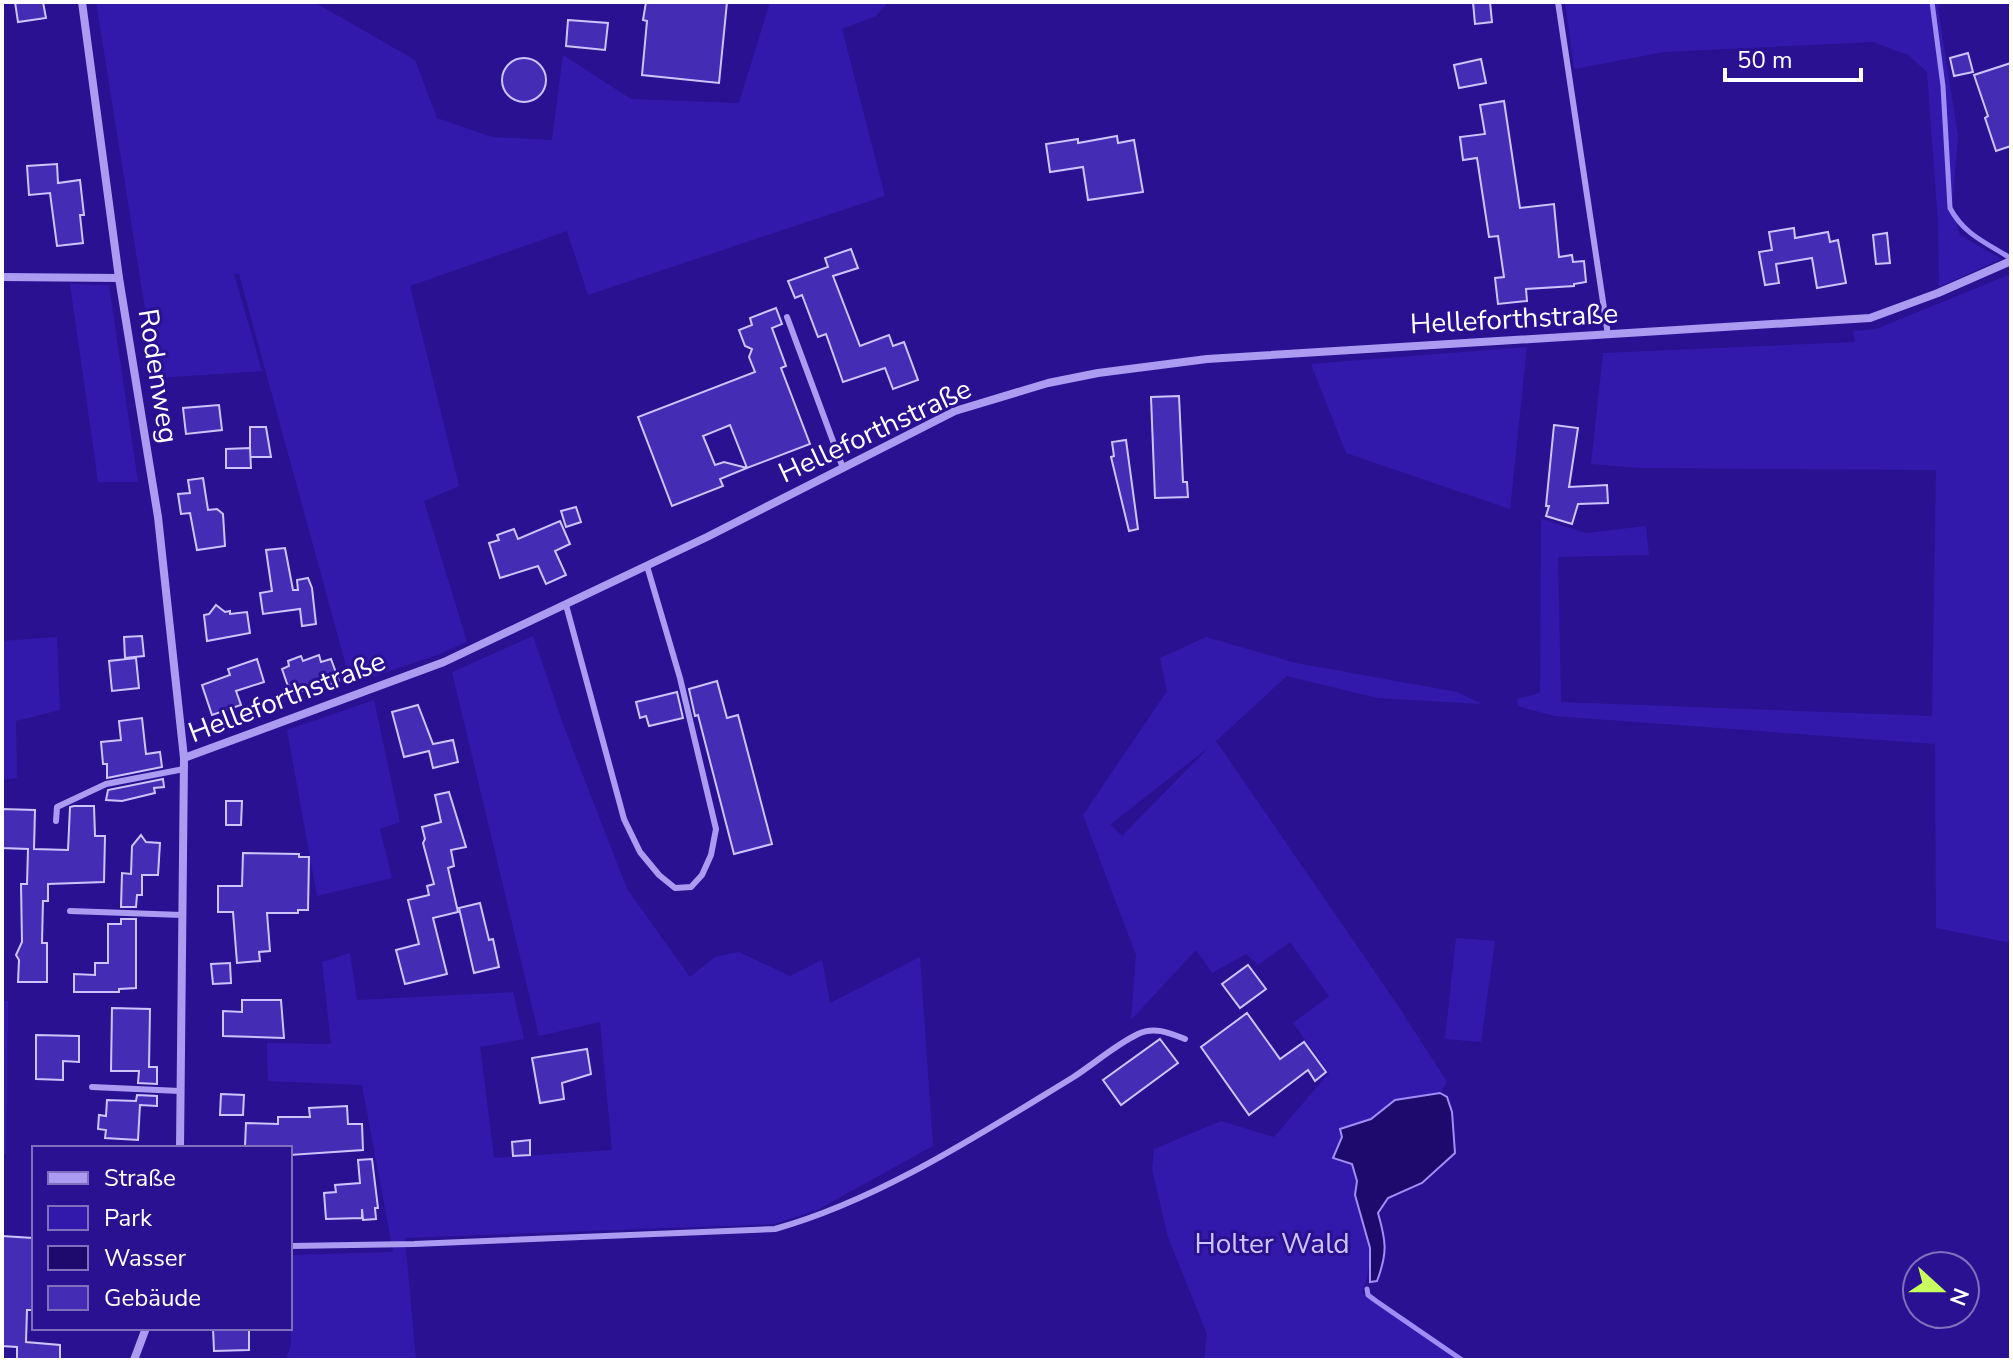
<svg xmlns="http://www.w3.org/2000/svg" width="2013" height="1362" font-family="'Nunito Sans',sans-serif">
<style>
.green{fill:#3319ab;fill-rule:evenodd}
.water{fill:#1e0a6c;stroke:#9f8ef6;stroke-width:2}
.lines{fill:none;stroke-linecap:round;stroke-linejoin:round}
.stream{stroke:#9f8ef6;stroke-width:5}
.building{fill:#452cb5;stroke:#cec4fd;stroke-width:2}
.lane{stroke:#ab9cf2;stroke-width:6}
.street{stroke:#ab9cf2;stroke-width:8}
.labels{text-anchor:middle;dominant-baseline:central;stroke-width:6;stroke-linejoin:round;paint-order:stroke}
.street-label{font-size:28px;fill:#fff;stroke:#2a1191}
.park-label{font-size:28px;fill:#cec4fd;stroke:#2a1191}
</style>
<rect width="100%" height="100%" fill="#2a1191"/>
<!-- green -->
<g class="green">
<polygon points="96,2 314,2 415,60 437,118 492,137 552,140 563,55 631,99 739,103 770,2 888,2 876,16 842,29 885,196 588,295 567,231 410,286 459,486 424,501 467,642 440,654 351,684 239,274 234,274 262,371 156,378"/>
<polygon points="1565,2 1940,2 1938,8 1958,136 1952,208 1960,235 2001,259 1939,287 1938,223 1927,72 1908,55 1873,42 1664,52 1574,69"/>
<polygon points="2011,274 2011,943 1936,928 1935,744 1554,716 1518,706 1517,699 1540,693 1541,519 1586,533 1646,526 1649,555 1558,557 1561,702 1932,716 1936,470 1640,468 1591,464 1603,353 1855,342 1853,331 1876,329"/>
<polygon points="70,284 109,285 138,482 98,482"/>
<polygon points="1527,347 1510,509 1346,453 1311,364"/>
<polygon points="533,636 563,724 627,889 690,977 715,957 739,952 790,976 822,960 830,1003 920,957 933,1146 817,1210 774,1224 405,1238 416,1360 286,1360 291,1344 290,1255 393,1252 362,1085 268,1081 267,1043 331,1044 322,962 350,953 357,1000 513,992 524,1039 480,1047 494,1158 612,1150 600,1022 539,1036 452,672"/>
<polygon points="57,637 60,710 16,721 17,778 2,780 2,641"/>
<path d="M1206 637 1296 663 1457 692 1482 704 1377 698 1287 676 1216 741 1399 1007 1447 1082 1440 1093 1395 1100 1371 1119 1340 1129 1342 1137 1335 1149C1341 1155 1350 1160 1353 1167 1358 1178 1354 1188 1356 1199 1364 1240 1378 1249 1362 1293L1468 1360H1204L1207 1334 1168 1237 1152 1169 1154 1149 1221 1121 1274 1137 1329 1073 1293 1023 1329 996 1290 942 1258 965 1246 954 1212 973 1196 950 1131 1020 1136 955 1083 815 1167 691 1160 658ZM1209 747 1122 836 1111 825V824Z"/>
<polygon points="374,700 400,822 380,829 392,878 317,896 287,730"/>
<polygon points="1456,938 1495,941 1481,1042 1445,1039"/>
<polygon points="2,1001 8,1001 6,1154 2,1154"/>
</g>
<!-- water -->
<path class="water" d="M1440 1093 1447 1097 1452 1112 1455 1153 1422 1183 1388 1198 1378 1213C1386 1241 1388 1252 1377 1281L1370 1282V1248L1355 1195 1357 1181 1352 1164 1333 1158 1342 1137 1340 1129 1371 1119 1395 1100Z"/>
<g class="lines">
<!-- stream -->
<g class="stream">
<path d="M1932 2 1943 86 1950 208C1963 233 1984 242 2007 256"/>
<polyline points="1367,1289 1368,1295 1376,1301 1462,1360"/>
</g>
</g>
<!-- building -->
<g class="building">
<polygon points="15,2 43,2 46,18 18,22"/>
<polygon points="646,2 727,2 719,83 642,75 647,21 643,20"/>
<polygon points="1473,2 1490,2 1492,22 1475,24"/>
<polygon points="568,20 608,23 605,50 566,46"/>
<polygon points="1968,53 1973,72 1954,76 1950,58"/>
<circle cx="524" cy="80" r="22"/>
<polygon points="1481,59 1486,83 1459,88 1454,65"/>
<polygon points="2011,63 2011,146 1996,151 1985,118 1988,116 1974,75"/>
<polygon points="1504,101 1520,208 1554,204 1559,257 1572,255 1573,262 1584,261 1586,282 1574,284 1574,286 1526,289 1527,301 1498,304 1495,278 1504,277 1498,236 1489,237 1477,158 1463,160 1460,137 1485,134 1480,105"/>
<polygon points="1117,136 1118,143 1134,140 1143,192 1088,200 1083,167 1050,172 1046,144 1078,139 1078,143"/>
<polygon points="57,164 58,183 80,180 84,215 80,215 83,243 57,246 50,193 29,195 27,166"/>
<polygon points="1794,228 1795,238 1828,232 1830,242 1838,240 1846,283 1817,288 1812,258 1776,264 1779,283 1765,285 1759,252 1772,250 1769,232"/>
<polygon points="1887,233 1890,263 1876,264 1873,235"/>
<polygon points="851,249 858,268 833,276 860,346 889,335 893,346 904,342 918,380 893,389 885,368 843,382 826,334 818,337 802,295 795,298 788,281 828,267 825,258"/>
<polygon points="776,308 782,324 772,328 786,366 781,368 810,444 747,468 730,425 703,436 715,465 724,462 747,468 720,479 723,486 672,506 638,417 755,372 749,357 752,349 745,346 739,330 752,325 750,318"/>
<polygon points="1179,396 1183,482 1187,482 1188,497 1155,498 1151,397"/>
<polygon points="219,405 222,430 186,434 183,408"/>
<polygon points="1554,425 1578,428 1569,487 1607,485 1608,503 1578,504 1572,524 1546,516 1549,506 1546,506"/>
<polygon points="250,427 266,427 271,457 250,457"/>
<polygon points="1126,440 1138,529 1129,531 1111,457 1114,456 1112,442"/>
<polygon points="250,448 251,468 226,468 226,449"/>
<polygon points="203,478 208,510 217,509 223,514 225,546 197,550 190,513 181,514 178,494 190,493 188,480"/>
<polygon points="576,507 581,522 566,527 561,511"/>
<polygon points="560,521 570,544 555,551 566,575 546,584 538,566 500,578 489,543 499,540 497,535 514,529 518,539"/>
<polygon points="285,548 293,590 298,590 297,580 308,578 312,588 316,624 302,626 300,609 263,614 260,593 272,591 266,550"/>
<polygon points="216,605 225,612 230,611 230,614 247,612 250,633 207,641 204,615 209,614"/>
<polygon points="142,636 144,656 125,658 124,637"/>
<polygon points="319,655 321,662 331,659 339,681 322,688 320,684 291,695 282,669 289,666 288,661 301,656 303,661"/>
<polygon points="136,658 139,688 112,691 109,661"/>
<polygon points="257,659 264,682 236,691 241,705 212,715 202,685 230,675 228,669"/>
<polygon points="717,681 727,718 738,715 772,844 734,854 698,715 695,716 689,689"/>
<polygon points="677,692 683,718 649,726 646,716 640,718 636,702"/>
<polygon points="418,705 433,744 453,740 458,762 433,768 429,751 404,757 392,712"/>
<polygon points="142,718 146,754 160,752 162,767 107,778 107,764 103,764 101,742 121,740 119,721"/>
<polygon points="163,779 164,787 154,788 155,793 122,801 106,800 108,790"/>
<polygon points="449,792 466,847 451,850 454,866 448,868 458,912 433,918 447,974 405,984 396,950 419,944 408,900 429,895 427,886 434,884 423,843 425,839 422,827 441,822 435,795"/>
<polygon points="226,801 242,801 241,825 226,825"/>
<polygon points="74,806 94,806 95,836 105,836 104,882 48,884 48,901 43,901 42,943 47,943 47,982 18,982 19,960 16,955 22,942 21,884 27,884 28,849 2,848 2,809 35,810 34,849 68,850 70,807"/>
<polygon points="141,835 146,842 160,843 158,875 142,875 142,895 137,895 136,907 121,907 122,873 131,874 132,846"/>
<polygon points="243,853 299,854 299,857 309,857 308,910 298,910 298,913 267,913 270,951 259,952 260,961 237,963 233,912 218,912 218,886 242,886"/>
<polygon points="480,903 489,940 493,939 499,967 474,973 459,908"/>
<polygon points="121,919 136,919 136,988 119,989 119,992 74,992 74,974 95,975 95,963 108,963 108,924 121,924"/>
<polygon points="230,963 231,983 213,984 211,964"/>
<polygon points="1248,965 1266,989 1240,1008 1222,984"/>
<polygon points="242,1000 281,1000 284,1038 223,1036 223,1011 242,1012"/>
<polygon points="112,1008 150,1009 149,1067 157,1067 157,1084 138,1083 139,1071 111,1071"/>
<polygon points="1247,1013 1280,1059 1304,1042 1326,1072 1315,1081 1308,1070 1249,1115 1201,1047"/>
<polygon points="36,1035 79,1036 79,1062 63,1061 63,1080 36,1079"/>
<polygon points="1160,1039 1178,1063 1121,1105 1103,1080"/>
<polygon points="587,1049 591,1074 562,1083 564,1099 540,1103 532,1058"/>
<polygon points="221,1094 244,1095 243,1115 220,1115"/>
<polygon points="137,1095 157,1096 157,1106 140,1105 138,1140 105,1138 106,1130 98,1129 99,1115 106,1116 107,1100 136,1101"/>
<polygon points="347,1106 348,1124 362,1124 363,1150 290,1155 290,1147 245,1146 246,1123 278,1124 278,1117 310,1117 309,1108"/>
<polygon points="530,1140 530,1155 513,1156 512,1142"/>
<polygon points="372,1159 378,1208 375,1208 376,1219 363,1220 362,1209 362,1218 326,1219 324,1193 336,1192 335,1185 360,1183 358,1160"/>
<polygon points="2,1236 33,1238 34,1310 27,1310 26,1342 60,1345 60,1359 17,1360 17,1347 2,1346"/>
<polygon points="213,1328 249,1328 249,1350 214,1351"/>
</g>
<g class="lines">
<!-- lane -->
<g class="lane">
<polyline points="1558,2 1608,335"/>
<polyline points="787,317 843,468"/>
<polyline points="566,605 624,819 640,852 659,875 675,888 691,887 702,875 711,855 716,829 680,678 647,566"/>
<polyline points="56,821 57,807 106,784 184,769"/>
<polyline points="70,911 182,915"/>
<polyline points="92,1087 180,1091"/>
<path d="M290 1246 414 1244 775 1229C879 1200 980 1134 1072 1078 1094 1064 1115 1045 1138 1034 1154 1026 1170 1033 1185 1039"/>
</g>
<!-- street -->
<g class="street">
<polyline points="82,2 119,278 158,517 184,758 180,1148"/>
<polyline points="2,277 119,278"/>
<polyline points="184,758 444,662 707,537 955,411 1048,383 1098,373 1207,359 1870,318 1938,293 2011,261"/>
<polyline points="134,1360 146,1328"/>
</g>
</g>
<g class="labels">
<!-- street labels -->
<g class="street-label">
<text transform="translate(1514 319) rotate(-3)">Helleforthstraße</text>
<text transform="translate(158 376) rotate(81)">Rodenweg</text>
<text transform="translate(875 431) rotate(-25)">Helleforthstraße</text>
<text transform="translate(287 697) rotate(-21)">Helleforthstraße</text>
</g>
<!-- park labels -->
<g class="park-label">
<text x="1272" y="1244">Holter Wald</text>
</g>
</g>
<!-- border -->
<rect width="2013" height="1362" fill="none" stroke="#ffffff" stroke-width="8"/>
<!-- legend -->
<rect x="32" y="1146" width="260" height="184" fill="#2a1191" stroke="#7f70bd" stroke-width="2"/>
<rect x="48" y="1172" width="40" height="12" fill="#ab9cf2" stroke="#7f70bd" stroke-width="2"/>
<text x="104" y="1186" font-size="24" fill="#ffffff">Straße</text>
<rect x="48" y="1206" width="40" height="24" fill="#3319ab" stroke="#7f70bd" stroke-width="2"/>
<text x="104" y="1226" font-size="24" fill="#ffffff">Park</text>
<rect x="48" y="1246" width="40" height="24" fill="#1e0a6c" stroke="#7f70bd" stroke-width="2"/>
<text x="104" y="1266" font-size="24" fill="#ffffff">Wasser</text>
<rect x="48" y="1286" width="40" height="24" fill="#452cb5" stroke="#7f70bd" stroke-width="2"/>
<text x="104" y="1306" font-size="24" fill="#ffffff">Gebäude</text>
<!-- north arrow -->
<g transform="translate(1941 1290) rotate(111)"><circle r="38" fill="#2a1191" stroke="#7f70bd" stroke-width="2"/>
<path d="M0-6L14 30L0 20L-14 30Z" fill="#c8ff5e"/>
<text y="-12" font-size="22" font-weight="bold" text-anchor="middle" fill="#ffffff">N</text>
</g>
<!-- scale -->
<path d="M1725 68v12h136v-12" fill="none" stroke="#ffffff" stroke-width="4"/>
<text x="1737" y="68" font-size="24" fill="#ffffff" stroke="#2a1191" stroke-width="6" paint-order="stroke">50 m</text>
</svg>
